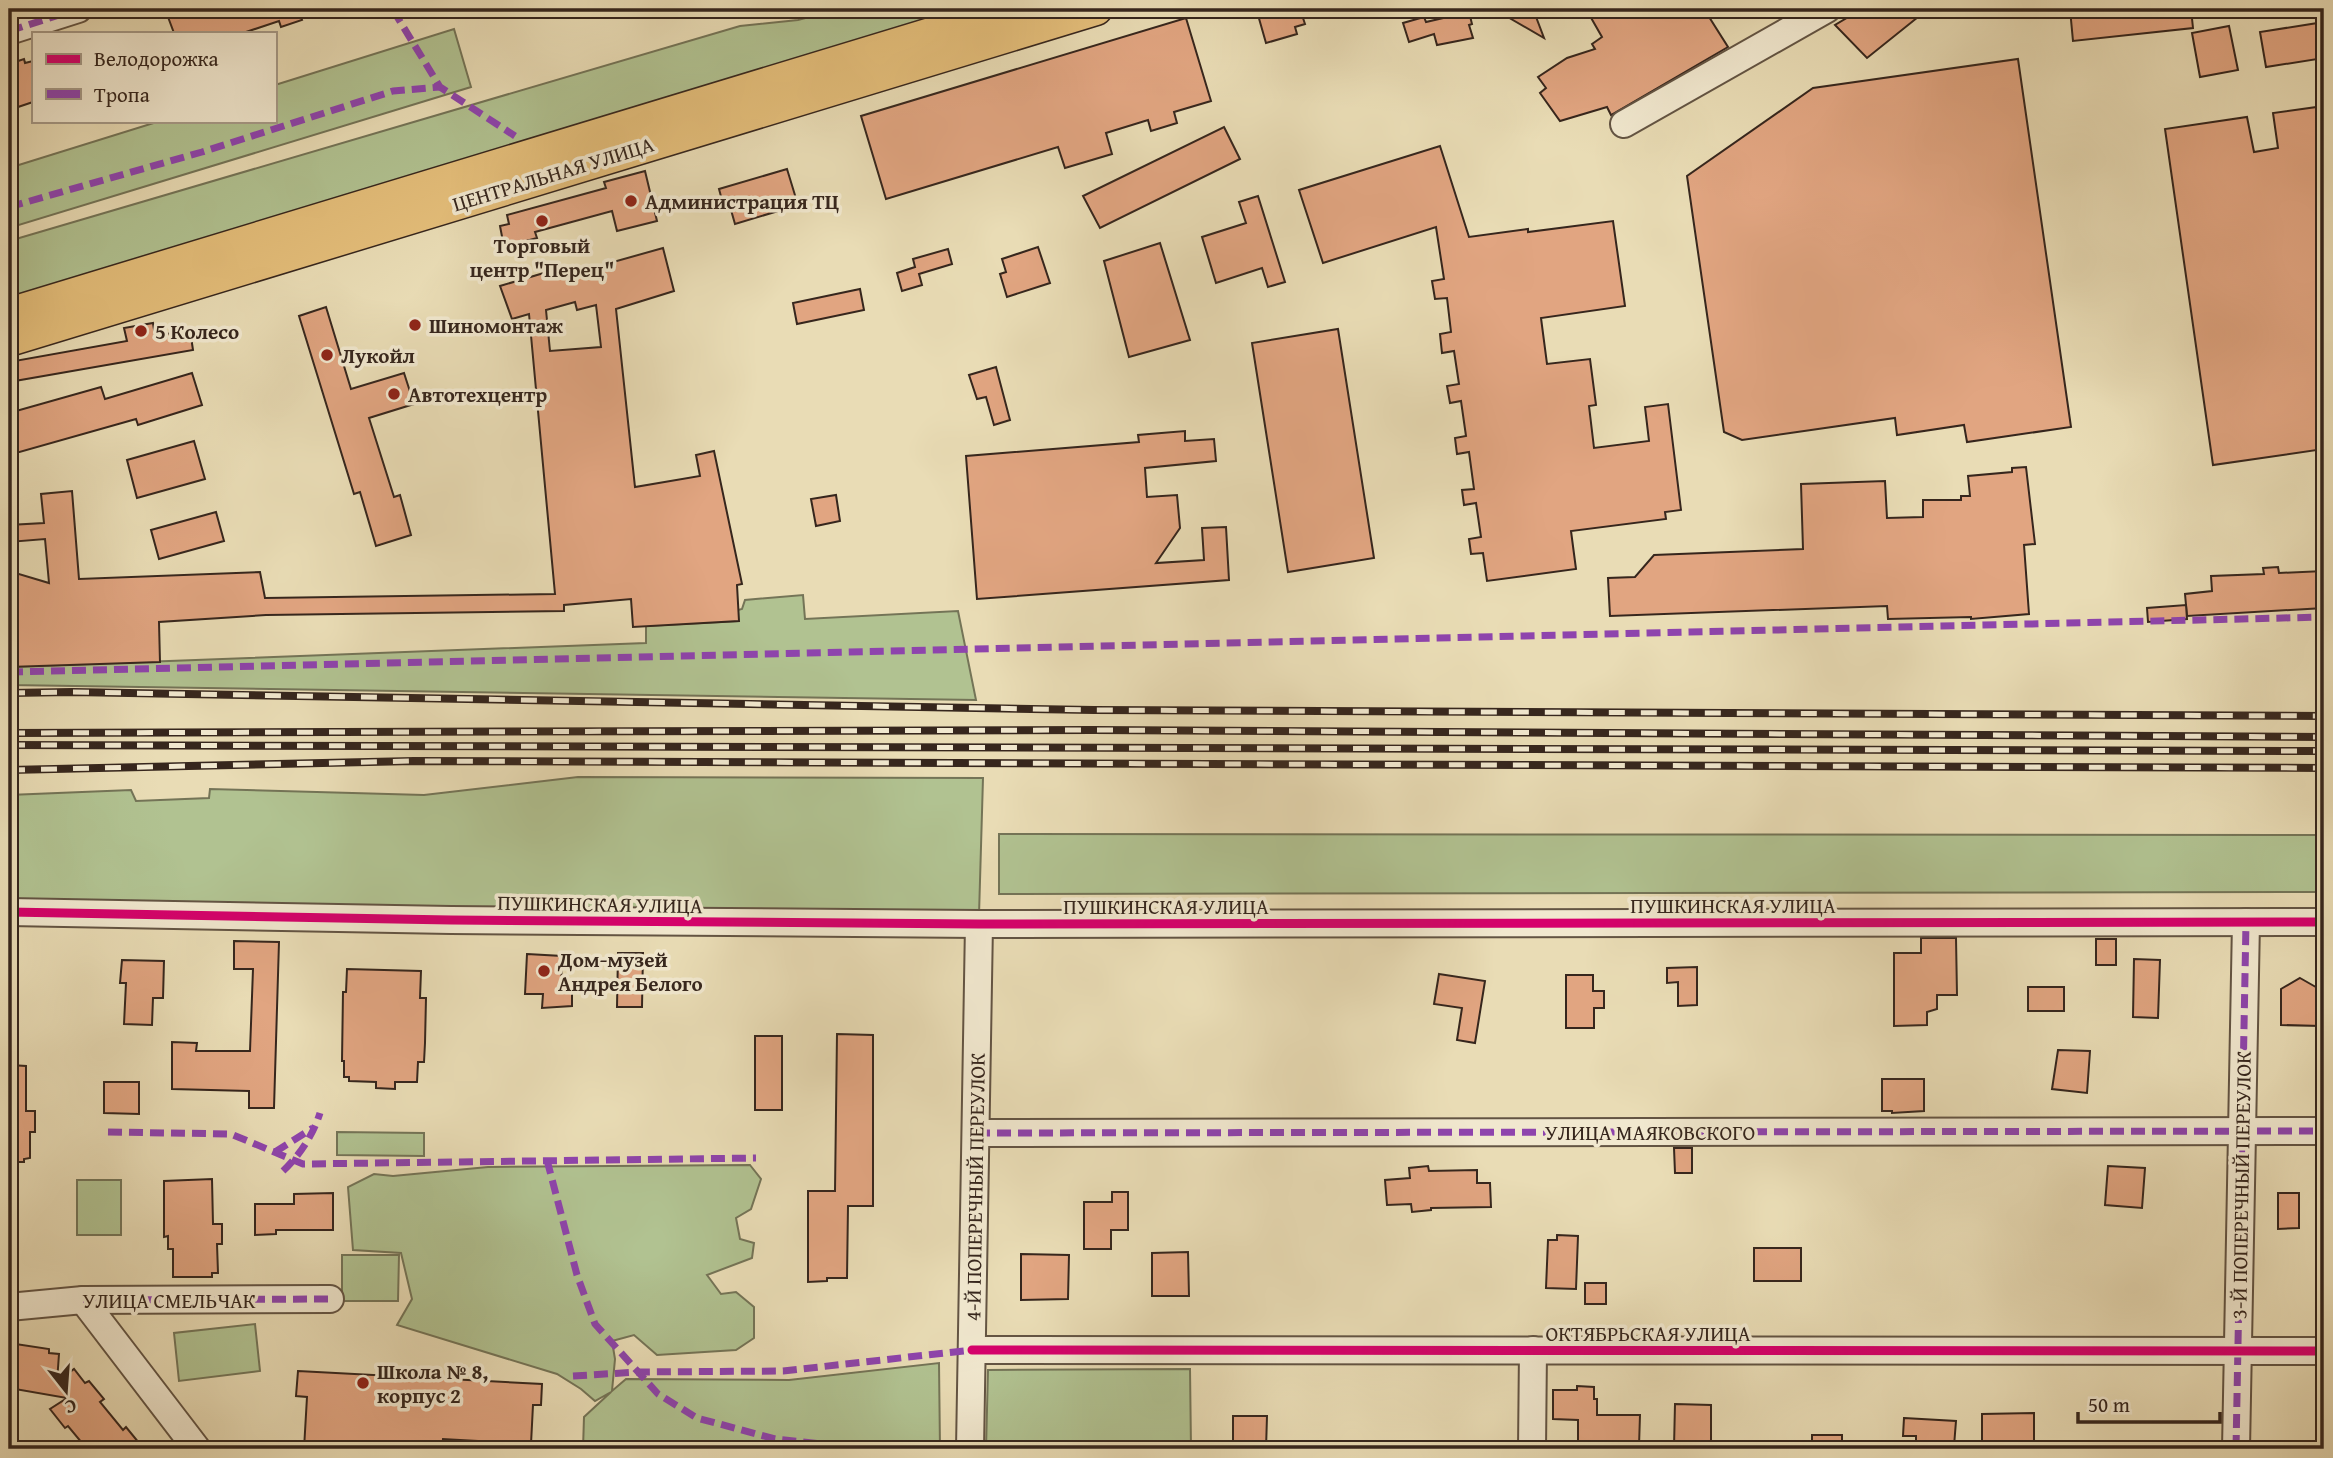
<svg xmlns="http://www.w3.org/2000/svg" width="2333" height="1458" font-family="'Gentium Book Plus',serif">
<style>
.green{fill:#b1c291;stroke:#747457;stroke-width:2}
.building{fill:#e1a581;stroke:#36261d;stroke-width:2;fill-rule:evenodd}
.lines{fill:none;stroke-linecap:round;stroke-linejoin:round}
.minor-casing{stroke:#635443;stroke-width:30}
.major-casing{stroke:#36261d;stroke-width:35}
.minor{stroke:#f1e8cf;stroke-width:26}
.major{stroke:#e4be7a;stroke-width:32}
.rail-casing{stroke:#36261d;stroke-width:8}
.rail{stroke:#f1e8cf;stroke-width:5;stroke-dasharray:16;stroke-linecap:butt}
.quiet{stroke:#8e44ad;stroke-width:7;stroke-dasharray:14 7;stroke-linecap:butt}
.cycleway-casing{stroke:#f1e8cf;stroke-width:13}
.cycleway{stroke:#d6006c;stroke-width:9}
.poi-dot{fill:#8f2418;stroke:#f1e8cf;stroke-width:2.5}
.labels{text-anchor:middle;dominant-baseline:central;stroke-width:7;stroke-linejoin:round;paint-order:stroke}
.street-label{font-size:21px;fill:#36261d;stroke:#f1e8cf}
.poi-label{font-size:21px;font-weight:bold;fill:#36261d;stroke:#f1e8cf;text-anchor:start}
</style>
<rect width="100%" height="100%" fill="#e9dcb5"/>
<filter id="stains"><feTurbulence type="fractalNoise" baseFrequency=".00286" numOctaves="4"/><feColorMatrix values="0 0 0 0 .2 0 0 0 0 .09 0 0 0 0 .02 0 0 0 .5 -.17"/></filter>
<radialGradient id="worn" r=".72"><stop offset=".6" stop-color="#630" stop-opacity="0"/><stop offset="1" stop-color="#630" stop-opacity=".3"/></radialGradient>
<!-- green -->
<g class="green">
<polygon points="839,9 996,9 9,309 9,241 740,26 798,20"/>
<polygon points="454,29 471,87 9,228 9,168 160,121 275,121 275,85"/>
<polygon points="803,595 805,619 958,611 976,700 9,685 9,667 646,643 646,626 738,621 738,610 742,609 745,600"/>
<polygon points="578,777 983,778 979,915 9,903 9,795 131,790 136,801 209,798 210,789 424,795"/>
<polygon points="999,834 2324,835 2324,892 999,894"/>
<polygon points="337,1132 424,1133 424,1156 337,1155"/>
<polygon points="750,1165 761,1179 751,1209 736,1218 740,1239 754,1243 752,1258 707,1275 721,1294 736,1292 754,1307 754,1338 736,1350 657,1355 634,1335 612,1341 615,1359 612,1391 626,1379 789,1380 939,1363 940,1449 583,1449 584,1417 611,1392 595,1401 581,1389 557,1374 397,1325 412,1299 401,1253 353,1250 348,1187 374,1174 393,1176 488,1167"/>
<rect x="77" y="1180" width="44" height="55"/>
<polygon points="342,1255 399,1255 398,1301 342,1301"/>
<polygon points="255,1324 260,1371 179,1381 174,1333"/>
<polygon points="1190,1369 1191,1449 986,1449 988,1370"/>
</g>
<!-- building -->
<g class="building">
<polygon points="180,9 308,9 308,12 300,15 302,20 281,27 279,21 243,33 174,33 168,17 181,13"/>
<polygon points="1279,9 1300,9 1305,24 1295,27 1297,34 1266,43 1258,15"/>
<polygon points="1525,9 1533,9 1544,38 1506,16"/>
<polygon points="1586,9 1704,9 1728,47 1611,115 1607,107 1560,121 1540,93 1546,88 1538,77 1567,58 1595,49 1592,44 1602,37"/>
<polygon points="1862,9 1928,9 1867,58 1835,25"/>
<polygon points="2070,9 2191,9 2193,28 2073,41"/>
<polygon points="1469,12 1472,24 1469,25 1473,38 1437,45 1434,34 1409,42 1403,23 1424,17 1426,22"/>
<polygon points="1186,18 1211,101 1174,112 1177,123 1151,131 1148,120 1106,133 1112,154 1065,168 1058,147 886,199 861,116"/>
<polygon points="2324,22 2324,58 2266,67 2260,32"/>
<polygon points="2229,26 2238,70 2200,77 2192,33"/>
<polygon points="24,59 25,63 33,61 33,102 9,110 9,64"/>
<polygon points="2018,59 2071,427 1967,442 1964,425 1897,435 1895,418 1742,440 1724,432 1687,176 1813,88"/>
<polygon points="2324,106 2324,449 2213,465 2165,129 2247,117 2254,152 2278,148 2273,113"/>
<polygon points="1224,127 1240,159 1100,228 1083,196"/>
<polygon points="1440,146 1469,237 1528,229 1528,232 1613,221 1625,306 1541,318 1547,364 1590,359 1596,405 1589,406 1594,448 1649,441 1645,407 1668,404 1681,510 1665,512 1666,519 1571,531 1576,569 1487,581 1483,553 1471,554 1469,539 1481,537 1476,503 1464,505 1462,490 1474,489 1469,452 1457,454 1455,438 1466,436 1461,401 1450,403 1447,386 1459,384 1454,351 1442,353 1440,334 1451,332 1447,298 1435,299 1432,281 1444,279 1436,227 1323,263 1299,190"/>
<polygon points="787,169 798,205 735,224 729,203 723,204 719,189"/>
<polygon points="645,171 657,221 617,231 612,211 535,232 537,238 504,247 500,226 509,224 507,215 606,188 604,182"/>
<polygon points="1258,196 1285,282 1268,287 1262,268 1216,283 1202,237 1246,223 1239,202"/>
<polygon points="1160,243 1190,340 1129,357 1104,261"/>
<polygon points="1038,247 1050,283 1007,297 1000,274 1006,272 1002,259"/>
<path d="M663 248 674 291 616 309 635 487 700 476 696 455 714 451 742 584 737 585 739 621 633 627 631 599 564 605V611L266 615 159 622 160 662 9 667V571L49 583 45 539 9 542V525L44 523 41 494 72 491 79 579 260 572 265 598 555 594 529 314 512 319 500 286 564 267 567 275ZM575 302 577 310 596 305 601 347 550 351 546 310Z"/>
<polygon points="948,249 952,264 919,274 922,285 902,291 897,273 915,267 913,259"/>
<polygon points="860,289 864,310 797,324 793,303"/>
<polygon points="326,307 351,389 404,373 414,404 369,418 394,497 400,495 411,535 376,546 360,492 354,494 299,316"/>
<polygon points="153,323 155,336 190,330 193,350 9,382 9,362 127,341 124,328"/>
<polygon points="1338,329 1374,558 1288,572 1252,343"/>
<polygon points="996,367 1010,420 994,425 986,397 977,399 969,375"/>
<polygon points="192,373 202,405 138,425 136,419 9,455 9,413 101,387 105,399"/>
<polygon points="1185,431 1185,441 1214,439 1216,461 1145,468 1147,497 1177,495 1180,528 1156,563 1204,560 1202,528 1226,527 1229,580 977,599 966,456 1139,442 1138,435"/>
<polygon points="194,441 205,479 137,498 127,460"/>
<polygon points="2026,467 2035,544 2024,545 2029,614 1971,619 1971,617 1888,619 1887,606 1610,616 1608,578 1635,577 1654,555 1803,549 1801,484 1885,481 1887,518 1923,517 1923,500 1961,500 1961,496 1970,496 1968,476 2012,472 2012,468"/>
<polygon points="836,495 840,521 816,526 811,499"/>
<polygon points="216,512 224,541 159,559 151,530"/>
<polygon points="2278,567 2279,573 2324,571 2324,608 2187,616 2185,594 2212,591 2211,576 2264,574 2263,568"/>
<polygon points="2186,605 2187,619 2148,622 2147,608"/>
<polygon points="1921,938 1956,938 1957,995 1937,995 1937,1009 1927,1012 1927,1025 1894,1026 1894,953 1921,953"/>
<rect x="2096" y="939" width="20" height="26"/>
<polygon points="234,941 279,942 274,1108 249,1108 249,1091 172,1089 172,1042 197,1043 196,1051 250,1051 253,969 234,969"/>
<polygon points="618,953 643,953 642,1007 617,1007"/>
<polygon points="527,954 562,956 561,987 572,988 572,1006 542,1008 543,994 525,994"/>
<polygon points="2134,959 2160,960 2158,1018 2133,1017"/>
<polygon points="122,960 164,961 163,998 153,998 152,1025 124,1024 126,983 120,983"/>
<polygon points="1697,967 1697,1005 1678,1006 1678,982 1667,983 1667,968"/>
<polygon points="347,969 421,971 420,998 426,998 425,1043 424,1062 418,1062 417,1082 395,1082 395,1089 376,1088 376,1082 349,1081 349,1077 344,1077 344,1061 342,1061 343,992 346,992"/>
<polygon points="1439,974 1485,981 1475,1043 1457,1040 1462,1008 1434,1004"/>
<polygon points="1566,975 1593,975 1593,991 1604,991 1604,1008 1594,1008 1594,1028 1566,1028"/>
<polygon points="2300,978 2321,990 2321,1026 2281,1025 2281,989"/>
<rect x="2028" y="987" width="36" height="24"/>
<polygon points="837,1034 873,1035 873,1206 848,1206 847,1278 827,1278 827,1281 808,1282 808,1191 835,1191"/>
<rect x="755" y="1036" width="27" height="74"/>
<polygon points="2058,1050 2090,1051 2087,1093 2052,1089"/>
<polygon points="10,1065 26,1066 26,1111 35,1111 35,1132 30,1132 30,1158 24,1159 24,1162 9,1162"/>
<polygon points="1882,1079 1924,1079 1924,1111 1892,1113 1892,1111 1882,1111"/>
<polygon points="104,1082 139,1082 139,1114 104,1113"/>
<polygon points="1674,1148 1692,1148 1692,1173 1675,1173"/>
<polygon points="1428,1166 1429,1171 1477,1170 1477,1183 1490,1183 1491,1207 1431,1208 1431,1210 1412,1212 1411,1204 1387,1205 1385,1180 1410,1178 1409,1168"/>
<polygon points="2108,1166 2145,1168 2142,1208 2105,1205"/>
<polygon points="212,1179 213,1224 222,1224 222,1244 217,1244 218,1273 212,1273 212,1277 173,1277 173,1249 168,1249 168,1236 164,1237 164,1181"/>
<polygon points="1112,1192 1128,1192 1128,1230 1111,1230 1111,1249 1084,1249 1084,1202 1112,1202"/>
<polygon points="333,1193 333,1230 276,1230 276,1234 255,1235 255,1204 294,1204 294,1194"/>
<polygon points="2278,1193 2299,1193 2299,1228 2278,1229"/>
<polygon points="1557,1235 1578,1236 1576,1289 1546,1288 1548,1240 1557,1240"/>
<rect x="1754" y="1248" width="47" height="33"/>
<polygon points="1188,1252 1189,1296 1152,1296 1152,1253"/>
<polygon points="1021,1254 1069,1255 1068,1299 1021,1300"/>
<rect x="1585" y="1283" width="21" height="21"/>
<polygon points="9,1343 49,1349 49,1353 59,1354 57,1382 74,1369 85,1383 89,1381 104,1399 100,1402 123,1430 126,1427 144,1449 87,1449 68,1426 65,1428 50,1409 67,1398 15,1389 16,1386 9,1386"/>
<polygon points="298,1371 542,1384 541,1405 533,1405 531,1444 443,1439 442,1449 304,1449 307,1397 296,1396"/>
<polygon points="1577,1386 1594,1387 1594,1399 1597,1399 1597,1415 1640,1415 1639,1446 1620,1446 1620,1442 1578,1441 1578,1420 1553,1419 1553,1390 1577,1390"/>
<polygon points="1675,1404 1711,1405 1711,1442 1705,1442 1705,1448 1674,1447"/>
<polygon points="2034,1413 2034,1449 1982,1449 1982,1414"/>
<polygon points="1233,1416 1267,1416 1266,1449 1233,1449"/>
<polygon points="1904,1418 1956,1421 1954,1446 1942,1446 1942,1449 1916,1449 1916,1436 1903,1436"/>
<rect x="1812" y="1435" width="30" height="14"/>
</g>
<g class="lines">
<!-- minor casing -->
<g class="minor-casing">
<g id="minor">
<polyline points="9,31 78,9"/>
<polyline points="1624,124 1827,9"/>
<polyline points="9,912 451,920 979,924 2324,922"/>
<polyline points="976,1133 2324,1131"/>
<polyline points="83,1300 197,1449"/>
<polyline points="9,1307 83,1300 330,1299"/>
<polyline points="972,1350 2324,1351"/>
<polyline points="970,1449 979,924"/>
<polyline points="1532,1449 1533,1350"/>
<polyline points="2236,1449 2246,922"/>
</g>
</g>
<!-- major casing -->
<g class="major-casing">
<g id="major">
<polyline points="9,314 1013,9"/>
<polyline points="9,340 1096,9"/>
</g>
</g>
<!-- minor -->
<use href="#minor" class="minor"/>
<!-- major -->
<use href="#major" class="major"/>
<!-- rail casing -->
<g class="rail-casing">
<g id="rail">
<polyline points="9,693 72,692 1094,710 2324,716"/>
<polyline points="9,733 1093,730 2324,737"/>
<polyline points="9,745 2324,751"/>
<polyline points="9,770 414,761 2324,768"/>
</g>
</g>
<!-- rail -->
<use href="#rail" class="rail"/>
<!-- quiet -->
<g class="quiet">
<polyline points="393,10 440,87 515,136"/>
<polyline points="9,31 78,9"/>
<polyline points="9,207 202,152 393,91 440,87"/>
<polyline points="9,672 2324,617"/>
<polyline points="108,1132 231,1134 303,1164 756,1158"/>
<polyline points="976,1133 2324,1131"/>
<polyline points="275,1152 313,1128"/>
<polyline points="547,1160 577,1275 595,1324 658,1394 697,1418 775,1439 870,1449"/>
<path d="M283 1171C300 1155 313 1135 320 1113"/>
<polyline points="83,1300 330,1299"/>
<polyline points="573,1376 638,1372 783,1371 972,1350"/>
<polyline points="2236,1449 2246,922"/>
</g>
<!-- cycleway casing -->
<g class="cycleway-casing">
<g id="cycleway">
<polyline points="9,912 451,920 979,924 2324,922"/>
<polyline points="972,1350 2324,1351"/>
</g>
</g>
<!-- cycleway -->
<use href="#cycleway" class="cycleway"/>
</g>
<!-- markers -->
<g class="poi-dot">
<circle cx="631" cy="201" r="7"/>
<circle cx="542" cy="221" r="7"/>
<circle cx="415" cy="325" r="7"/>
<circle cx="141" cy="331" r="7"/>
<circle cx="327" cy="355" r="7"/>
<circle cx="394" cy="394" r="7"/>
<circle cx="544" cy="971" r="7"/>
<circle cx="363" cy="1383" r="7"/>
</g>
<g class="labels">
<!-- street labels -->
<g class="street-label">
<text transform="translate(553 174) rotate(-17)">ЦЕНТРАЛЬНАЯ УЛИЦА</text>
<text transform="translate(600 904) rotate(1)">ПУШКИНСКАЯ УЛИЦА</text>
<text x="1733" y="905">ПУШКИНСКАЯ УЛИЦА</text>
<text x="1166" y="906">ПУШКИНСКАЯ УЛИЦА</text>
<text x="1650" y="1132">УЛИЦА МАЯКОВСКОГО</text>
<text transform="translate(2241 1185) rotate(-89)">3-Й ПОПЕРЕЧНЫЙ ПЕРЕУЛОК</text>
<text transform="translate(975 1187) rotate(-89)">4-Й ПОПЕРЕЧНЫЙ ПЕРЕУЛОК</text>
<text x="169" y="1300">УЛИЦА СМЕЛЬЧАК</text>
<text x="1648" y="1333">ОКТЯБРЬСКАЯ УЛИЦА</text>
</g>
<!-- poi labels -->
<g class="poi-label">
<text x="645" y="201">Администрация ТЦ</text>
<text x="542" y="245" text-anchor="middle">Торговый<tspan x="542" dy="24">центр "Перец"</tspan></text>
<text x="429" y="325">Шиномонтаж</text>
<text x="155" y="331">5 Колесо</text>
<text x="341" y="355">Лукойл</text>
<text x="408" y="394">Автотехцентр</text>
<text x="558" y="959">Дом-музей<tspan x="558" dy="24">Андрея Белого</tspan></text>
<text x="377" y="1371">Школа № 8,<tspan x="377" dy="24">корпус 2</tspan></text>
</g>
</g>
<!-- margin -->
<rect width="2333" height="1458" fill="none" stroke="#e9dcb5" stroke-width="35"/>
<rect x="10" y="10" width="2312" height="1437" fill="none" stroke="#36261d" stroke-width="3.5"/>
<rect x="18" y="18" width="2298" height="1423" fill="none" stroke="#36261d" stroke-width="2"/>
<!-- legend -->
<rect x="32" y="32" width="245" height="91" fill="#f1e8cf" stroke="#a69a88" stroke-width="2"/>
<rect x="46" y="54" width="35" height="10" fill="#d6006c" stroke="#a69a88" stroke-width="2"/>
<text x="94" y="66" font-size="21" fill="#36261d">Велодорожка</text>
<rect x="46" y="89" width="35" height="10" fill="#8e44ad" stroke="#a69a88" stroke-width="2"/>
<text x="94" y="102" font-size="21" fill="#36261d">Тропа</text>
<!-- north arrow -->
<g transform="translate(66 1391) rotate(163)" stroke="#f1e8cf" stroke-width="5" paint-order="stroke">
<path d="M0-5L12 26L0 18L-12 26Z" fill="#36261d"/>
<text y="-10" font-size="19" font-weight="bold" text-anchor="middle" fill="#36261d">С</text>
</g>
<!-- scale -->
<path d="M2078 1412v10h142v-10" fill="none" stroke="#36261d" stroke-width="3.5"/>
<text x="2088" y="1412" font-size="21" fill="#36261d" stroke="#f1e8cf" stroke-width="5" paint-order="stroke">50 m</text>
<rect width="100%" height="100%" filter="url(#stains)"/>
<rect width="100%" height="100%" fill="url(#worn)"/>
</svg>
